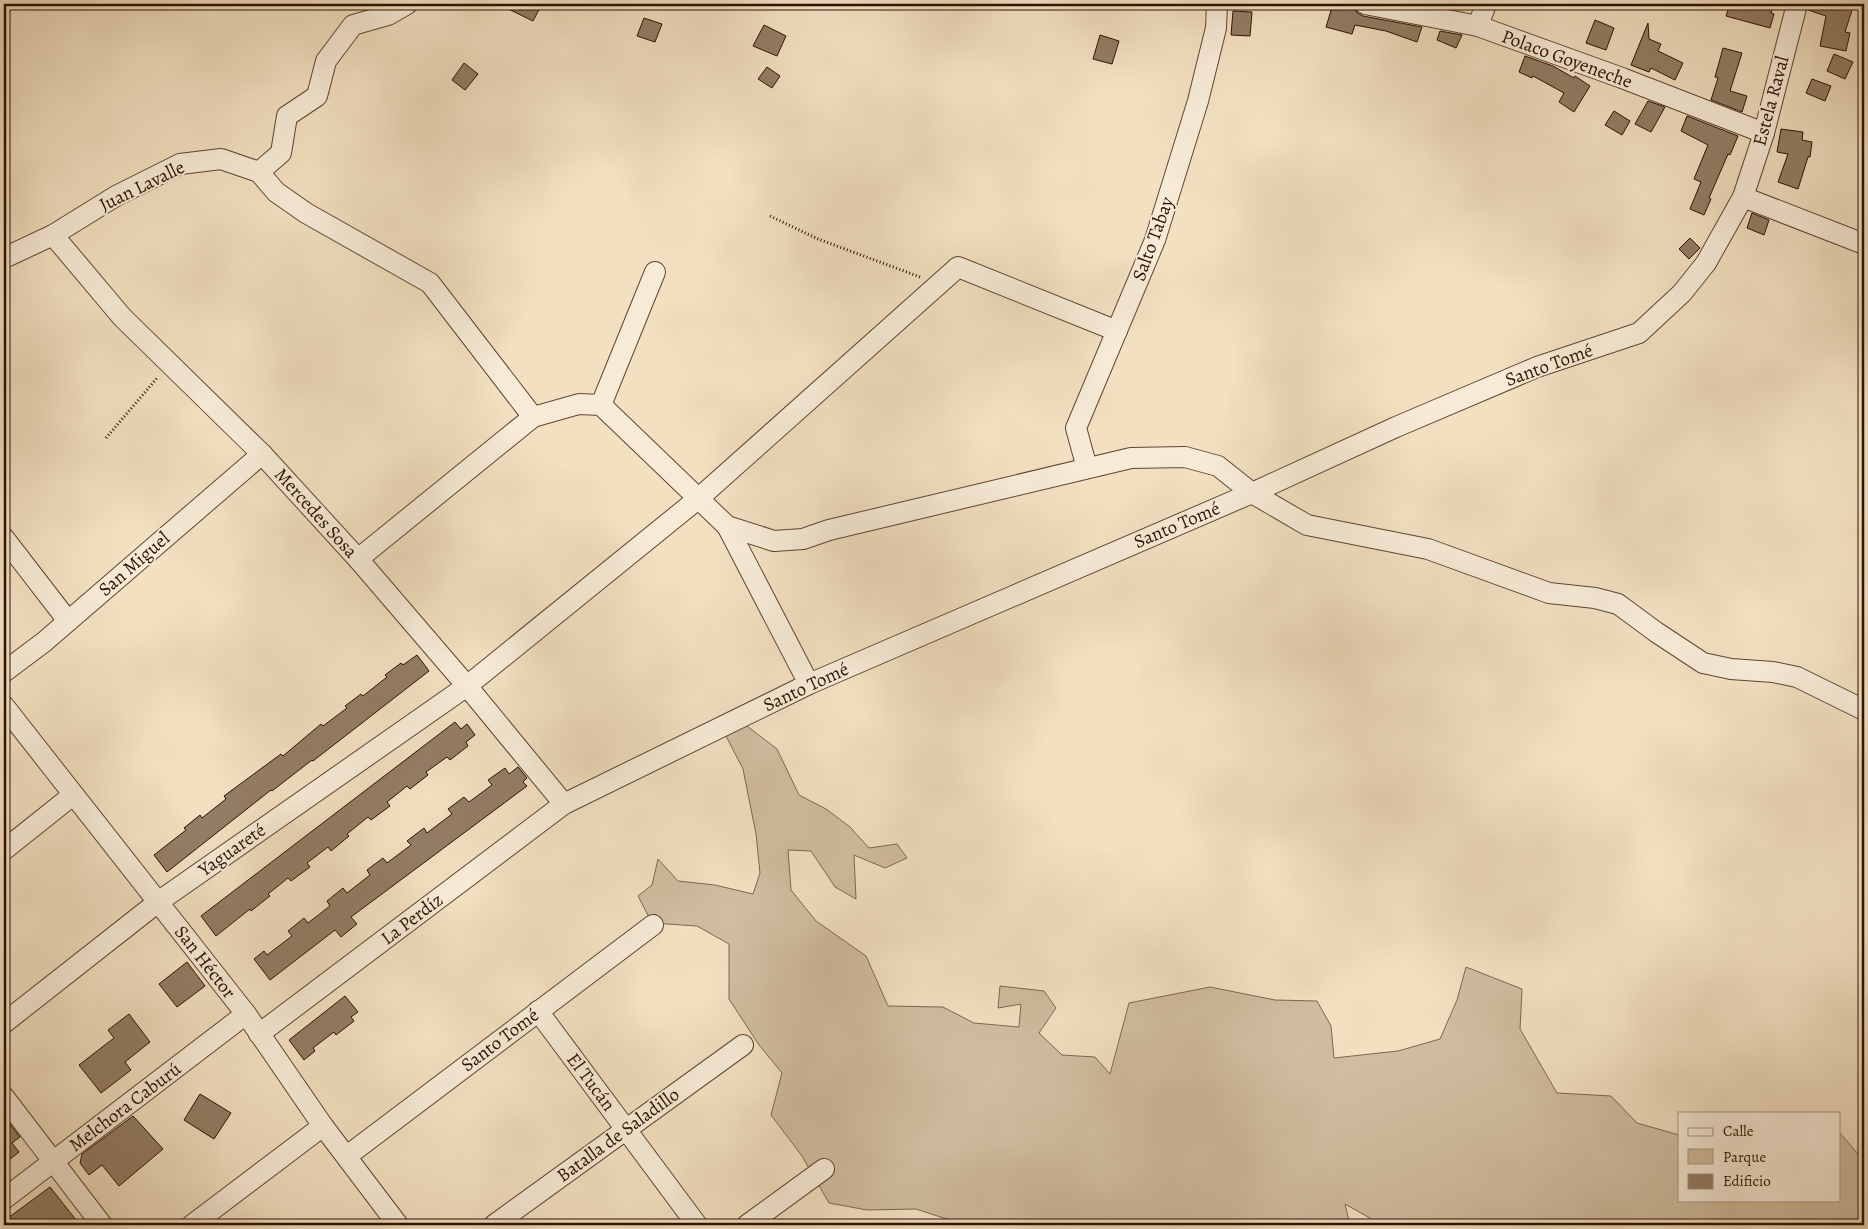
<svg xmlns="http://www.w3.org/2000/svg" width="1868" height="1229" font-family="Alegreya,serif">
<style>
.green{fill:#d0bda0;stroke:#7e6750}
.building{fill:#937d65;stroke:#2c1101}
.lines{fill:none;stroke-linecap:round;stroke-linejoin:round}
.minor-casing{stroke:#5e4531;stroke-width:22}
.path{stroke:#2c1101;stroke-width:3;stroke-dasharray:1 2.5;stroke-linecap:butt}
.minor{stroke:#f7ebd7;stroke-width:20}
.labels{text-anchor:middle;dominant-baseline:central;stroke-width:4;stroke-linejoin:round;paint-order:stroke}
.street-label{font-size:19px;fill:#2c1101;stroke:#f7ebd7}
</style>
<rect width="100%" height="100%" fill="#f2e0c1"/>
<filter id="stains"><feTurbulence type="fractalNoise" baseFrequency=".004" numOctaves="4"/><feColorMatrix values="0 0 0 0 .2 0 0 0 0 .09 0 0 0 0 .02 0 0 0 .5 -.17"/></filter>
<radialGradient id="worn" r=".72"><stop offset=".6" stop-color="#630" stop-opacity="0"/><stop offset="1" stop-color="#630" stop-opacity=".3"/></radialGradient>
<!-- green -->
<polygon class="green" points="739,720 777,749 799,795 826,809 850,827 869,848 897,844 907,858 885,868 854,855 856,899 835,887 811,851 788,850 791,890 816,921 866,956 888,1006 943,1007 974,1023 1019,1027 1021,1004 998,1008 1000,986 1044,991 1056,1008 1039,1033 1062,1055 1095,1057 1110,1074 1129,1003 1210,987 1275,1000 1317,1001 1331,1026 1334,1058 1398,1051 1440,1039 1457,1000 1466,967 1522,989 1520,1029 1557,1093 1611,1096 1637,1123 1679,1135 1679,1200 1839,1200 1839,1132 1858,1154 1864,1155 1864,1225 1382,1225 1345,1204 1350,1225 965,1225 916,1209 867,1210 829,1203 802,1156 771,1115 782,1073 759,1045 729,999 729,944 697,926 652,923 638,896 652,885 658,859 678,881 715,885 753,894 760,873 756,834 743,769 726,736"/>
<!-- building -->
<g class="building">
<polygon points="498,4 542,4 533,21"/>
<polygon points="1333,4 1342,4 1354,7 1357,13 1363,16 1422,27 1417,42 1386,31 1355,25 1352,34 1326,27"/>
<polygon points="1730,4 1774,4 1771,13 1774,14 1770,28 1726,16"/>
<polygon points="1809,4 1854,4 1845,32 1850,33 1846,51 1820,46 1826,16 1808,10"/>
<polygon points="1233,11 1252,12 1250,36 1231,35"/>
<polygon points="644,18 662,24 655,42 637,36"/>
<polygon points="1595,20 1614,28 1606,50 1586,43"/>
<polygon points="1648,23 1649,39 1661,44 1658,51 1683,63 1675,80 1651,68 1649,72 1631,65"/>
<polygon points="764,25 786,36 777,56 753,46"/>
<polygon points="1440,31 1462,35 1456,48 1437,40"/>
<polygon points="1100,35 1119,41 1112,64 1093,59"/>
<polygon points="1723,48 1742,53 1730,91 1747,96 1742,112 1711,100 1718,78 1715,77"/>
<polygon points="1834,54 1853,62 1845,79 1827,71"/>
<polygon points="1525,56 1553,66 1574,78 1575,76 1590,86 1574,112 1559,102 1564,93 1533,76 1532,78 1519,72"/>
<polygon points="464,63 478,74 465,90 452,80"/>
<polygon points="767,67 780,76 772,88 758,79"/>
<polygon points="1812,79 1831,86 1825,101 1806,93"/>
<polygon points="1648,101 1665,107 1651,132 1635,124"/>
<polygon points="1614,111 1630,121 1622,135 1605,125"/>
<polygon points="1687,116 1738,136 1730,155 1728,154 1709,198 1711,199 1704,215 1690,209 1701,182 1694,179 1708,145 1681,131"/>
<polygon points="1781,129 1803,132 1802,140 1812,142 1810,157 1808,157 1798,189 1778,182 1788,154 1777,152"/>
<polygon points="1752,213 1769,220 1764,235 1747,228"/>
<polygon points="1690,238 1700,248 1689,259 1679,249"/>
<polygon points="417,655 429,671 313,761 312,760 272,791 271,790 167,872 154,855 186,830 184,828 200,815 202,818 226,799 224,796 281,754 283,756 321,724 323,726 347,708 345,706 361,694 363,696 387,677 385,675 401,663 403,665"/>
<polygon points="455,722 461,729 467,724 475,735 466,742 468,746 450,760 447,757 426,772 428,775 410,789 407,786 387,802 390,806 371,820 368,817 347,834 349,836 331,851 328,847 307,863 310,867 291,881 288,878 268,894 270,896 251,911 250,909 216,936 201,916"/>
<polygon points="518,767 527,778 523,782 527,786 351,917 357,924 341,937 335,930 270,980 254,959 264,951 267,955 292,936 288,931 304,918 308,923 330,906 327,901 343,888 347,893 370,875 367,870 383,858 387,863 411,845 407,841 424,828 427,833 452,814 448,809 464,797 469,802 492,785 488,780 505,768 509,774"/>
<polygon points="187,962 205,986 177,1007 159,984"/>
<polygon points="345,996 358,1012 351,1017 354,1021 336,1035 334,1032 313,1048 315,1051 304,1060 289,1040"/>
<polygon points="129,1014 150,1042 125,1062 131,1070 101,1093 79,1065 114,1038 108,1030"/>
<polygon points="200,1094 231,1113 214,1139 184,1120"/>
<polygon points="4,1116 20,1137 12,1143 19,1152 4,1164"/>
<polygon points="133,1116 163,1149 119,1186 102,1165 89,1175 80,1163 82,1154"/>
<polygon points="50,1187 80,1225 4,1225 4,1221"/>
</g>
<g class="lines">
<!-- minor casing -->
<g class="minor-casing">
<g id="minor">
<polyline points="1365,4 1478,26 1622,78 1764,133"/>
<polyline points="1478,26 1486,4"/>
<polyline points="259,172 276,192 306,213 430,283 533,417"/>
<polyline points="1743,197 1864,244"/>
<polyline points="53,235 122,317 262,454 358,559 467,686 564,804"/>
<polyline points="4,258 53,235 116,196 180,164 221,159 259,172 281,153 287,116 317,96 326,61 353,25 388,15 407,4"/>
<polyline points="601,405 655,272"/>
<polyline points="1087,468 1076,428 1155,240 1198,101 1216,28 1217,4"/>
<polyline points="727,526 809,684"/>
<polyline points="4,538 68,621"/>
<polyline points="358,559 533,417 579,404 601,405 727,526 774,541 803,539 829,530 1131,458 1185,457 1218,466 1252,493 1307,525 1428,549 1549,593 1595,598 1618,604 1656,632 1703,663 1731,669 1773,672 1797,677 1864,710"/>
<polyline points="4,672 44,642 262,454"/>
<polyline points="4,706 246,1014 323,1126 398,1225"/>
<polyline points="4,850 73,795"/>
<polyline points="538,1011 697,1225"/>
<polyline points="4,1023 158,902 467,686 699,498 958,267 1117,331"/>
<polyline points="259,1034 564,804 809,684 1252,493 1396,427 1537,367 1639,333 1682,293 1706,263 1743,197 1764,133 1797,4"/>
<polyline points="4,1097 102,1225"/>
<polyline points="347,1156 653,925"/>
<polyline points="4,1199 246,1014"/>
<polyline points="192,1225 323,1126"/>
<polyline points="494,1225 743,1045"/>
<polyline points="747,1225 824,1169"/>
</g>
</g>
<!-- path -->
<g class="path">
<polyline points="770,216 818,239 920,277"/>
<polyline points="106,438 158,377"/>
</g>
<!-- minor -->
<use href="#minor" class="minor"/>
</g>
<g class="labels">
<!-- street labels -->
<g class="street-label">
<text transform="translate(1567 59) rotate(20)">Polaco Goyeneche</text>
<text transform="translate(1771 101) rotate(-75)">Estela Raval</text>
<text transform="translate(142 186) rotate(-26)">Juan Lavalle</text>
<text transform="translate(1153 239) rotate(-70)">Salto Tabay</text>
<text transform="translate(1549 365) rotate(-20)">Santo Tomé</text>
<text transform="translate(316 513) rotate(48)">Mercedes Sosa</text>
<text transform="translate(1177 525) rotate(-23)">Santo Tomé</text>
<text transform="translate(134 564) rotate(-41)">San Miguel</text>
<text transform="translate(806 687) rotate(-25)">Santo Tomé</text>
<text transform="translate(232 850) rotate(-35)">Yaguareté</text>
<text transform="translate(412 919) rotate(-37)">La Perdíz</text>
<text transform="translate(205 962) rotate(52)">San Héctor</text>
<text transform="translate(500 1040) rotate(-37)">Santo Tomé</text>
<text transform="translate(591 1082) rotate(53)">El Tucán</text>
<text transform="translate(125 1107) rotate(-37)">Melchora Caburú</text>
<text transform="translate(618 1135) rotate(-36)">Batalla de Saladillo</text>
</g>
</g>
<!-- margin -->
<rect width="1868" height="1229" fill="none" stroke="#f2e0c1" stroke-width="20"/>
<rect x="5" y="5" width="1858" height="1219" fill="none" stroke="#2c1101" stroke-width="2.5"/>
<rect x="10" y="10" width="1848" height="1209" fill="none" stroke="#2c1101"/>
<!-- legend -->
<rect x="1678" y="1112" width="162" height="90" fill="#f7ebd7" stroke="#a69481"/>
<rect x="1688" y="1128" width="25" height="8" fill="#f7ebd7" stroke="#a69481"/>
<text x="1723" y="1136" font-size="15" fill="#2c1101">Calle</text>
<rect x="1688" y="1149" width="25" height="15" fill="#d0bda0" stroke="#a69481"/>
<text x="1723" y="1162" font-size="15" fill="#2c1101">Parque</text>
<rect x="1688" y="1174" width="25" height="15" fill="#937d65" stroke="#a69481"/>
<text x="1723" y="1186" font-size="15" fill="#2c1101">Edificio</text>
<rect width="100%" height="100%" filter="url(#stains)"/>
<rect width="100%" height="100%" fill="url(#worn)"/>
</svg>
